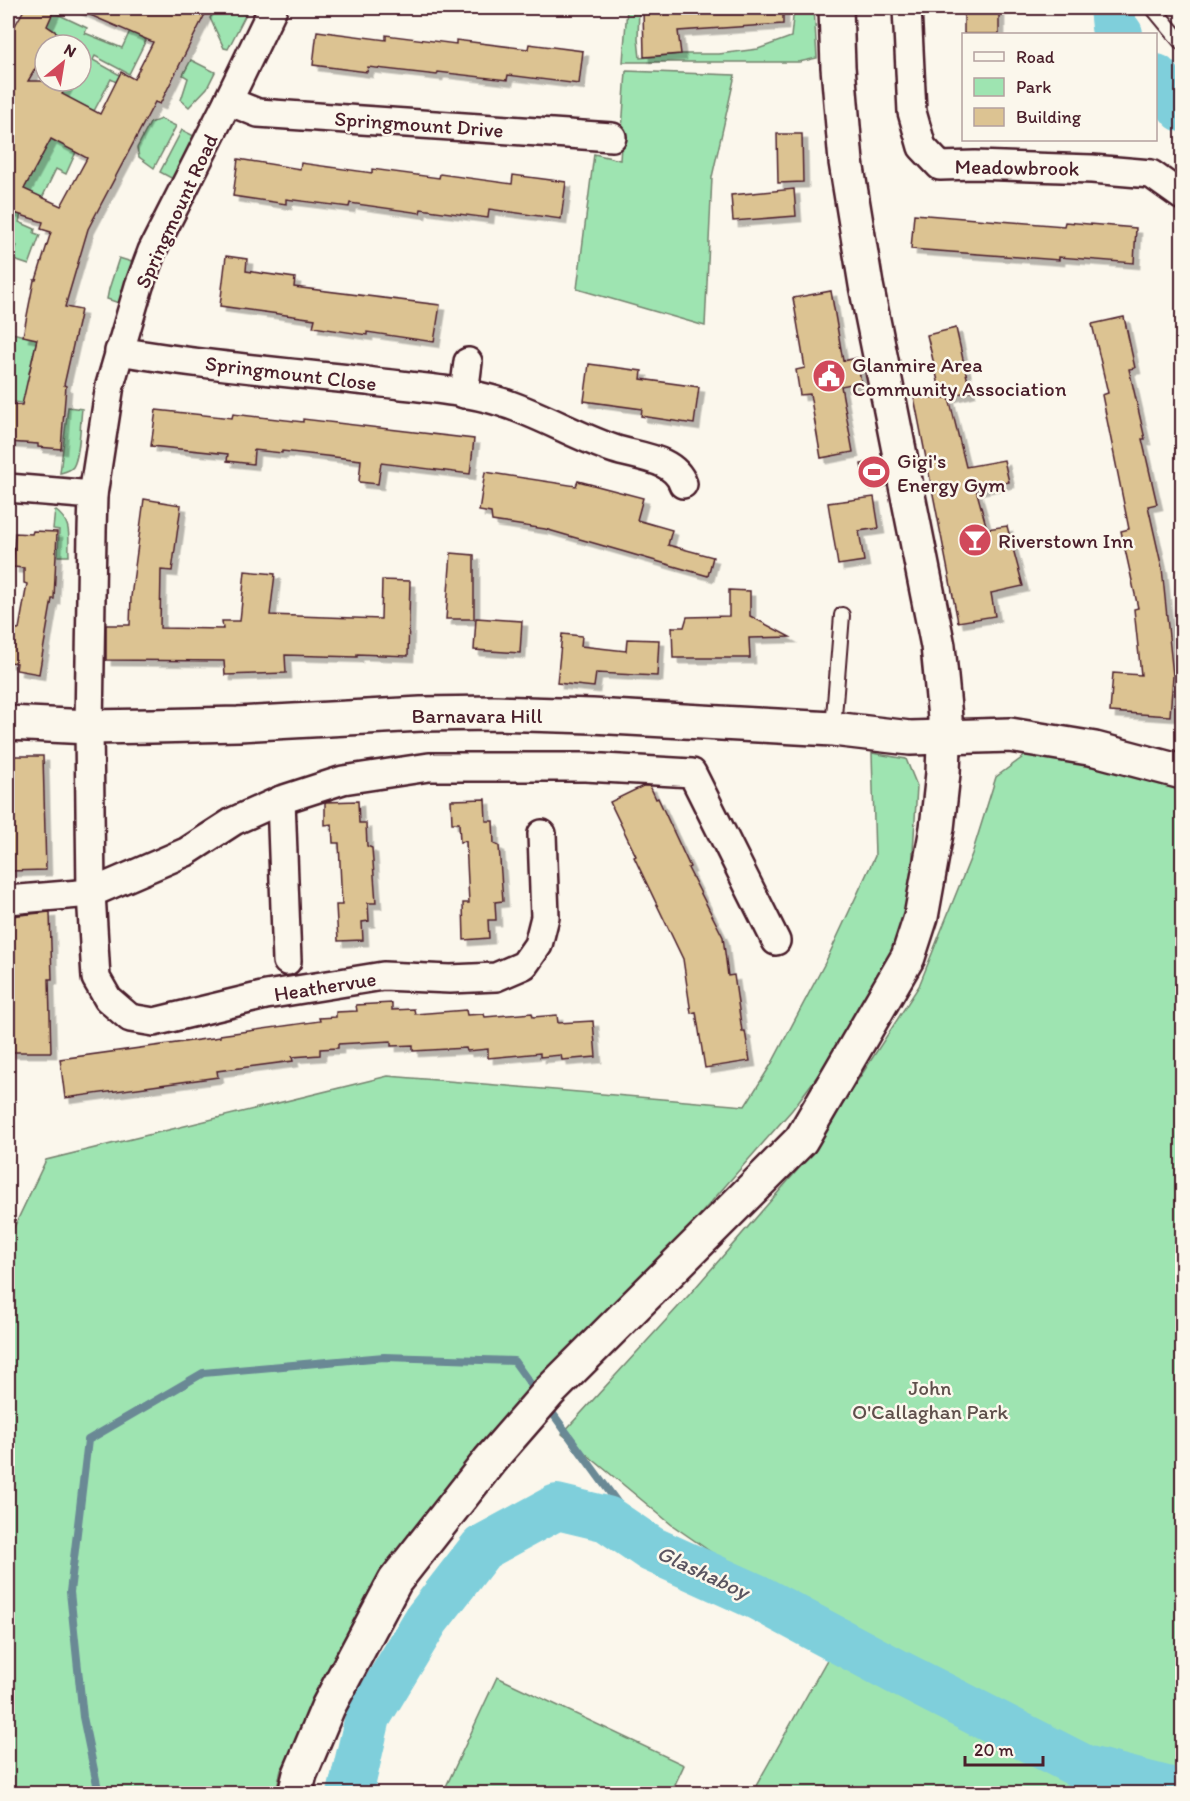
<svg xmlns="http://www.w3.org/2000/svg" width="1190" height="1801" font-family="Itim,sans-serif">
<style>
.green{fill:#9ee4b1;stroke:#74826e;stroke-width:1.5}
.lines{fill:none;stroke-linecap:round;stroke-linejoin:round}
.stream{stroke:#6a8995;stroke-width:8}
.river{stroke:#7fcfdb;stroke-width:46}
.building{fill:#dcc392;stroke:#4a1f2b;stroke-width:1.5;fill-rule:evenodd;filter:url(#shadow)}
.lane-casing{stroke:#4a1f2b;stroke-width:18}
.street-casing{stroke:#4a1f2b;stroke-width:32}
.secondary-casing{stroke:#4a1f2b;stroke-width:38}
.lane{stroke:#fbf7ec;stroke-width:14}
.street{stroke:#fbf7ec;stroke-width:27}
.secondary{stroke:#fbf7ec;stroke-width:33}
.labels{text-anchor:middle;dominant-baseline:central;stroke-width:5;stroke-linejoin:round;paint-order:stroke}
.street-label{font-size:21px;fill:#4a1f2b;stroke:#fbf7ec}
.poi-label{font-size:21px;fill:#4a1f2b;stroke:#fbf7ec;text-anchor:start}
.park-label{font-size:21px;fill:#5f504c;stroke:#fbf7ec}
.water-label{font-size:22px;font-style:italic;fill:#5a5460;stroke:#fbf7ec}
</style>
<defs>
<filter id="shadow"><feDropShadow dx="5.5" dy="5.5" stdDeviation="0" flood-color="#0004"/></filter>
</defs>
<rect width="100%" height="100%" fill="#fbf7ec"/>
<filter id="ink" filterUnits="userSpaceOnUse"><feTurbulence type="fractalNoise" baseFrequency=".0167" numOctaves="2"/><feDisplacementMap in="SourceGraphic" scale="12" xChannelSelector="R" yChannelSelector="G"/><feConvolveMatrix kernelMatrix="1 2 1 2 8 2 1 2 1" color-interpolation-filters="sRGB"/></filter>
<g filter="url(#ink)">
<!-- green -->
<g class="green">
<polygon points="216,8 249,8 228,49 224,48 210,18"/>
<polygon points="627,8 639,8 638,39 640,58 681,54 719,54 758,49 791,37 794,8 814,8 817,58 799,62 623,62"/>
<polygon points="53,12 87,28 85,33 122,48 130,31 146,40 129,74 95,56 93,60 120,75 116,82 111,79 94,111 72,100 65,145 76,152 66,174 56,169 42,198 24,189 23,206 19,222 35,229 34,233 40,235 29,265 11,259 17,246 8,242 8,218 15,203 8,199 8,174 26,185 50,141 46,138 62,87 67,90 72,81 81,81 81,45 54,45 60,34 43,24"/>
<polygon points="191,60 215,72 207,88 189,107 181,100 188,78 183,75"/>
<polygon points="626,71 735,75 712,177 705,326 577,289 594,154 620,160"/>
<polygon points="161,119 176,126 154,168 139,157 137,148 150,123"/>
<polygon points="182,130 196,137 173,179 160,172"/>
<polygon points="119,258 132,262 119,303 107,299 109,289"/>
<polygon points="8,332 37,339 29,373 27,404 8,401"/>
<path d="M68 407 82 409C80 424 80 456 73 467 70 471 64 472 60 473Z"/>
<path d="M55 510C73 523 68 536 69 556H58L59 530 53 529Z"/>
<polygon points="1030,752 1182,781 1182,1793 752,1793 838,1640 672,1525 562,1434 689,1295 807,1159 919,986 972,854 996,777"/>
<polygon points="872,753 906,759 917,786 910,902 902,938 862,1016 792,1110 534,1404 387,1579 281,1770 276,1793 8,1793 8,1240 46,1160 388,1076 745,1106 772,1063 826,961 875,856"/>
<polygon points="497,1677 684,1765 671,1793 443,1793"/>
</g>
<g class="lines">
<!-- stream -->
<g class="stream">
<polyline points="548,1407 651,1549"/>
<polyline points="99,1794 83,1717 70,1592 88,1440 203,1373 384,1357 514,1361 537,1393"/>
</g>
<!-- river -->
<g class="river">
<polyline points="1112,8 1114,27 1120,34"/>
<polyline points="1156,77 1182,109"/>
<polyline points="350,1794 368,1717 427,1619 482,1548 557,1507 607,1519 651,1549 757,1597 901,1674 1085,1768 1182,1793"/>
</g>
</g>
<!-- building -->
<g class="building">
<path d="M25 8H55L47 26 57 33 49 45H45V52L28 81H69L62 94 100 114 121 72 134 79 153 42 74 8H208L160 104 155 102 88 229 65 307 81 310 64 385 66 386 61 449 38 447V444L8 442V404L22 405 37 339 23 336 34 280H36L51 232 41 229 43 222 11 212 8 218V38ZM51 139 87 158 61 206 24 189Z"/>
<polygon points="643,8 783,8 783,24 678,31 681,54 644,57"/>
<rect x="964" y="8" width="35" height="26"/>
<polygon points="317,31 386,40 386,35 456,44 456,40 528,49 529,44 583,51 579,84 508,75 507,80 438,72 437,75 368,67 367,72 313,65"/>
<polygon points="777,134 802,134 803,182 778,183"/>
<polygon points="238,159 300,169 301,163 372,173 372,169 439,178 440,174 512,184 513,175 566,182 561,219 489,209 488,218 421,209 420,213 350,203 349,207 286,199 286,204 233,196"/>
<polygon points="794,189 796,216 733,221 731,195"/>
<polygon points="914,214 1064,226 1065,222 1136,228 1134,263 1059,257 1059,260 911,249"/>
<polygon points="226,256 247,259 246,271 295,278 294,287 440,305 434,342 367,332 367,335 313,327 315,319 220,306"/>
<polygon points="831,291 843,361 857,358 861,382 841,386 853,452 821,458 810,394 800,395 796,370 805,368 793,298"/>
<polygon points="1124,317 1135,368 1129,369 1145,439 1142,439 1157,504 1148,506 1162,568 1173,676 1170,716 1110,712 1113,673 1141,675 1134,609 1138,608 1121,531 1129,529 1102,395 1108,393 1092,324"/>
<polygon points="956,328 970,391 942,398 927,335"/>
<polygon points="589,364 642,371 641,379 699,387 694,424 641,416 642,409 584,401"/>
<polygon points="914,397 949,398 966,467 1004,460 1009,482 976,489 987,529 1007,526 1023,586 991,593 995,616 958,622"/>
<polygon points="156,410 232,418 233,414 303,422 303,419 474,439 470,474 381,463 378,484 359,482 361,460 282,451 282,453 254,450 253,464 227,461 228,454 151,446"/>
<polygon points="882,460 886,480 865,484 861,464"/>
<polygon points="485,472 576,486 578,481 643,498 637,520 672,530 668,545 713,557 708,576 545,529 492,521 491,513 479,511"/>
<polygon points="874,497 879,528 859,531 864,561 838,565 828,503"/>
<polygon points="144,499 181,505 172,571 161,570 160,628 223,629 222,621 240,621 245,571 275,574 270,615 381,619 382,580 410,581 408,656 357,654 357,657 285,655 286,673 225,675 224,661 106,660 106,625 130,625 131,597"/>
<polygon points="33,531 57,532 54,599 52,599 39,674 16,670 17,663 8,662 8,628 19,629 27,584 24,583 24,568 13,567 15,533 32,534"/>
<polygon points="451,553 474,555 474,619 446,619"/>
<polygon points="729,590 750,591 750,616 790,637 749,638 750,658 673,658 672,627 684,627 687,617 729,616"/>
<polygon points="476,618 522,621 520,653 474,650"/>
<polygon points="562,634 582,636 581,646 626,651 627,639 659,640 657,676 596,673 594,687 557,683"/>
<polygon points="8,756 43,756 46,870 8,871"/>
<polygon points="643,786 650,786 656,799 658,798 690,867 688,868 723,937 728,976 734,975 742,1031 745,1031 750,1061 705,1068 696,1012 691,1013 683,959 634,857 636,856 610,802"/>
<polygon points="485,799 486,821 493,821 494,844 499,846 503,901 495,902 496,920 488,920 489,938 464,940 463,903 469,903 466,841 460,842 459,823 452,823 451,800"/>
<polygon points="358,801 359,823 366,823 367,846 372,848 376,903 368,903 369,921 362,922 363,940 338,941 336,905 342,905 339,843 333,843 332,824 325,825 325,802"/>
<polygon points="50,912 52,979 49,979 51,1052 10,1052 9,987 12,987 10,916"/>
<polygon points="392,1003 392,1010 414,1009 415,1014 466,1010 467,1015 484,1014 485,1017 532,1013 533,1017 557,1015 558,1023 593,1021 596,1057 562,1060 561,1055 540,1057 540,1053 488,1058 488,1049 467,1051 466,1048 413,1051 413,1045 391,1046 391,1041 338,1044 338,1048 320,1049 320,1055 292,1057 293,1061 217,1071 218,1077 65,1098 60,1059 220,1037 220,1035 320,1021 319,1018 336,1017 336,1012 357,1011 356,1005"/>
</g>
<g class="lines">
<!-- lane casing -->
<g class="lane-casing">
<g id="lane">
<polyline points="1153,8 1182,43"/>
<polyline points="833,729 842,615"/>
</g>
</g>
<!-- street casing -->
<g class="street-casing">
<g id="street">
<polyline points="273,8 228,101 152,251 139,286 110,385 93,495 92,531 89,727 91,893 96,978 108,999 130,1018 154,1022 266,995 383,976 450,979 496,977 524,965 538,945 545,917 542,834"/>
<polyline points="907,8 912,112 922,147 940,166 975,165 1092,169 1151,174 1182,196"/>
<polyline points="228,101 258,113 612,137"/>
<path d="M119 351C201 365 284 372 367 381 411 387 459 389 501 402 540 414 575 436 614 449 638 457 674 458 683 484"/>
<polyline points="464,394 468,362"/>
<polyline points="8,488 93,495"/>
<polyline points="281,800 287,961"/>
<polyline points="8,900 91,893 186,852 234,821 281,800 343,780 429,767 585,767 692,773 776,941"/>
</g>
</g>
<!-- secondary casing -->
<g class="secondary-casing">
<g id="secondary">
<polyline points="8,723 89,727 152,726 238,724 421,714 494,713 592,716 833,729 910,738 1010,735 1095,749 1182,772"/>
<polyline points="295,1794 300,1774 328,1707 395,1581 490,1460 550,1391 801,1140 908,957 921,917 937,828 943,773 945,718 938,646 866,285 846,162 838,67 836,8"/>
</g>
</g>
<!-- lane -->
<use href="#lane" class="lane"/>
<!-- street -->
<use href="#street" class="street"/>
<!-- secondary -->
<use href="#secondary" class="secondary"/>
</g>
</g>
<!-- icons -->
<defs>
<g id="civic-disc" transform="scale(1.725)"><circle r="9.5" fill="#d1495b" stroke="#fbf7ec"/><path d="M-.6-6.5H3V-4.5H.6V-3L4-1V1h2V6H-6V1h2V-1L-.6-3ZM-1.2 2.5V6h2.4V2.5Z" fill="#fff"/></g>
<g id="stadium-disc" transform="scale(1.725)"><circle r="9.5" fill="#d1495b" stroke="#fbf7ec"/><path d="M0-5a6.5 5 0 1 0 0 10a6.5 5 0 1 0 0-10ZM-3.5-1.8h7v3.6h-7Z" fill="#fff"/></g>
<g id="bar-disc" transform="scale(1.725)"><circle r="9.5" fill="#d1495b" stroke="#fbf7ec"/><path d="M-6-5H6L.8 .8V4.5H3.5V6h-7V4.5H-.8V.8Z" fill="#fff"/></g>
</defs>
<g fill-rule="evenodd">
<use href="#civic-disc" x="829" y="376"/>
<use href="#stadium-disc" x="874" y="472"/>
<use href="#bar-disc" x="975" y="540"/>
</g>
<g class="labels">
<!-- street labels -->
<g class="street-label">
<text transform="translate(419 124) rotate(4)">Springmount Drive</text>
<text transform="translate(1017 167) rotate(1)">Meadowbrook</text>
<text transform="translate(176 211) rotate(-65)">Springmount Road</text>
<text transform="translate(291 373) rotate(7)">Springmount Close</text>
<text x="477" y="715">Barnavara Hill</text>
<text transform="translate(325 986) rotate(-9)">Heathervue</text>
</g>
<!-- poi labels -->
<g class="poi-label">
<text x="852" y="364">Glanmire Area<tspan x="852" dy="24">Community Association</tspan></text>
<text x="897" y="460">Gigi's<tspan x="897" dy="24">Energy Gym</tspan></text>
<text x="998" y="540">Riverstown Inn</text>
</g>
<!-- park labels -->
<g class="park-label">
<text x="930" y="1387">John<tspan x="930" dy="24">O'Callaghan Park</tspan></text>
</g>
<!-- water labels -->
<g class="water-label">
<text transform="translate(703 1572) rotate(25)">Glashaboy</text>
</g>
</g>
<!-- margin -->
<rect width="1190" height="1801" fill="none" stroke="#fbf7ec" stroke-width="30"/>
<rect x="15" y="15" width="1160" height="1771" fill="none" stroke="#4a1f2b" stroke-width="2" filter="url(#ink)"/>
<!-- legend -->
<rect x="962" y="33" width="195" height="108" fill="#fbf7ec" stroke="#b4a19f" stroke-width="1.5"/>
<rect x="974" y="52" width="30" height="9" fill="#fbf7ec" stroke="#b4a19f" stroke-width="1.5"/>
<text x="1016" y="63" font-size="18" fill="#4a1f2b">Road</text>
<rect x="974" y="78" width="30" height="18" fill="#9ee4b1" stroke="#b4a19f" stroke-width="1.5"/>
<text x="1016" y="93" font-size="18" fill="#4a1f2b">Park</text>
<rect x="974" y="108" width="30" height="18" fill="#dcc392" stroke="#b4a19f" stroke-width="1.5"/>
<text x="1016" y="123" font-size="18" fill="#4a1f2b">Building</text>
<!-- north arrow -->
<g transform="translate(63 63) rotate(30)"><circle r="28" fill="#fbf7ec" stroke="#b4a19f" stroke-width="1.5"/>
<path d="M0-4.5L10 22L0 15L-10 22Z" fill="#d1495b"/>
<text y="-9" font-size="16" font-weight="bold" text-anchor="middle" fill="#4a1f2b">N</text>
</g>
<!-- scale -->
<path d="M965 1756v9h78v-9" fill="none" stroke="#4a1f2b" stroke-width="3"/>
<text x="974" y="1756" font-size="18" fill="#4a1f2b" stroke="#fbf7ec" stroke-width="4.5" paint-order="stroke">20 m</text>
</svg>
